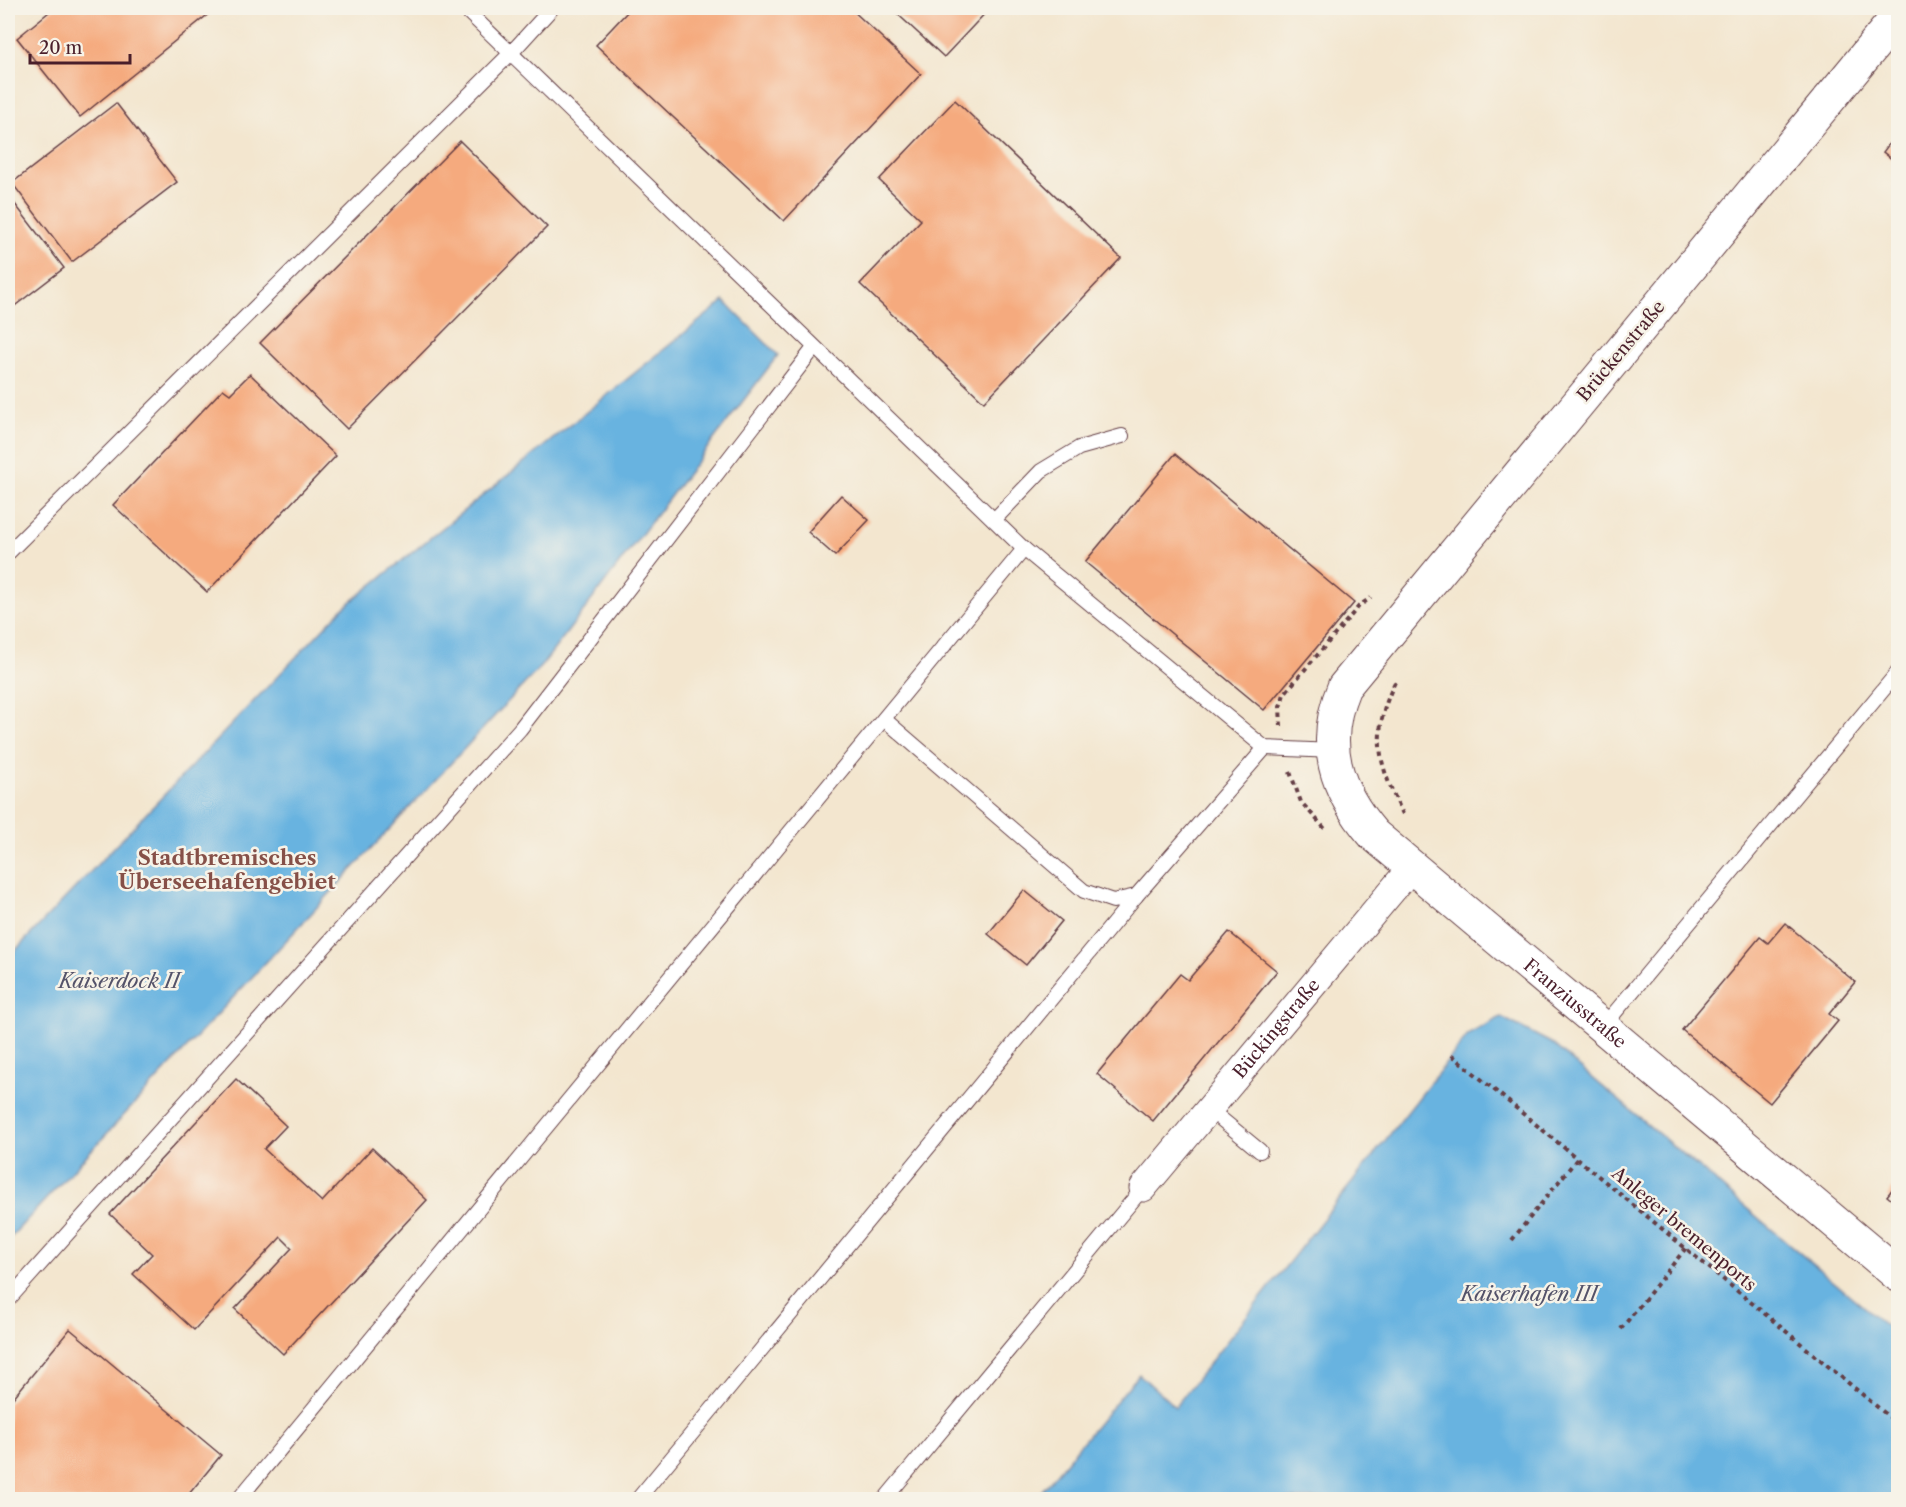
<svg xmlns="http://www.w3.org/2000/svg" width="1906" height="1507" font-family="'Libre Caslon Text',serif">
<style>
.water{fill:#67b3e0;stroke:#586986;stroke-width:1.5}
.building{fill:#f5aa7e}
.lines{fill:none;stroke-linecap:round;stroke-linejoin:round}
.lane-casing{stroke:#633d44;stroke-width:16}
.street-casing{stroke:#633d44;stroke-width:29}
.secondary-casing{stroke:#633d44;stroke-width:35}
.path{stroke:#633d44;stroke-width:4;stroke-dasharray:4.5 4.5;stroke-linecap:butt}
.lane{stroke:#fff;stroke-width:14}
.street{stroke:#fff;stroke-width:27}
.secondary{stroke:#fff;stroke-width:33}
.labels{text-anchor:middle;dominant-baseline:central;stroke-width:5;stroke-linejoin:round;paint-order:stroke}
.street-label{font-size:18px;fill:#4a1f2b;stroke:#f7f3e8}
.water-label{font-size:20px;font-style:italic;fill:#54536a;stroke:#f7f3e8}
.quarter-label{font-size:21px;font-weight:bold;fill:#865048;stroke:#f7f3e8}
</style>
<rect width="100%" height="100%" fill="#f7f3e8"/>
<filter id="ink" filterUnits="userSpaceOnUse"><feTurbulence type="fractalNoise" baseFrequency=".0167" numOctaves="2"/><feDisplacementMap in="SourceGraphic" scale="12" xChannelSelector="R" yChannelSelector="G"/><feConvolveMatrix kernelMatrix="1 2 1 2 8 2 1 2 1" color-interpolation-filters="sRGB"/></filter>
<filter id="wash" filterUnits="userSpaceOnUse"><feTurbulence type="fractalNoise" baseFrequency=".008" numOctaves="4" result="noise"/><feDisplacementMap in="SourceGraphic" scale="24" xChannelSelector="R" yChannelSelector="G"/><feGaussianBlur stdDeviation="1.35" result="paint"/><feColorMatrix in="noise" values="0 0 0 0 0 0 0 0 0 0 0 0 0 0 0 0 0 1.4 0 .05"/><feComposite in="paint" operator="in"/></filter>
<g filter="url(#wash)">
<rect width="100%" height="100%" fill="#f3e6cf"/>
<!-- water -->
<g class="water">
<polygon points="724,301 778,355 543,664 8,1240 8,958 342,609"/>
<polygon points="1501,1017 1551,1043 1898,1336 1898,1499 1035,1499 1139,1374 1175,1407 1469,1034"/>
</g>
<g id="blocks">
<!-- building -->
<g class="building">
<polygon points="54,8 216,8 80,117 17,38"/>
<polygon points="631,8 850,8 921,74 784,221 596,45"/>
<polygon points="891,8 990,8 944,57"/>
<polygon points="955,100 1121,258 984,402 860,284 921,220 879,180"/>
<polygon points="116,103 177,182 72,262 12,183"/>
<polygon points="1898,132 1898,164 1883,152"/>
<polygon points="460,141 547,227 347,429 260,343"/>
<polygon points="8,195 64,268 8,311"/>
<polygon points="250,374 336,456 207,592 113,505 223,389 230,394"/>
<polygon points="1175,454 1354,603 1264,710 1085,562"/>
<polygon points="841,495 869,520 835,556 808,532"/>
<polygon points="1024,890 1062,921 1026,965 988,934"/>
<polygon points="1785,923 1855,982 1829,1014 1838,1021 1770,1103 1682,1030 1760,937 1768,943"/>
<polygon points="1229,932 1277,971 1153,1121 1097,1074 1180,974 1188,980"/>
<polygon points="236,1079 286,1126 264,1149 322,1202 372,1148 427,1200 283,1354 235,1309 292,1248 281,1237 194,1330 133,1274 152,1254 110,1214"/>
<polygon points="1898,1182 1898,1205 1887,1196"/>
<polygon points="70,1329 221,1455 184,1500 8,1500 8,1404"/>
</g>
</g>
</g>
<g filter="url(#ink)">
<use href="#blocks" fill-opacity="0" stroke="#633d44" stroke-width="1.5"/>
<g class="lines">
<!-- lane casing -->
<g class="lane-casing">
<g id="lane">
<polyline points="464,8 1024,549 1265,748 1333,751"/>
<polyline points="994,520 1041,471 1079,448 1122,436"/>
<polyline points="8,553 511,53 552,8"/>
<polyline points="884,719 1084,891 1113,901 1136,896 1265,748"/>
<polyline points="1602,1028 1898,672"/>
<polyline points="1209,1109 1260,1151"/>
<polyline points="8,1300 520,729 814,348"/>
<polyline points="238,1500 1024,549"/>
<polyline points="637,1500 1136,896"/>
<polyline points="884,1500 1143,1188"/>
</g>
</g>
<!-- street casing -->
<g class="street-casing">
<g id="street">
<path id="s1" d="M1143 1188 1411 868"/>
</g>
</g>
<!-- secondary casing -->
<g class="secondary-casing">
<g id="secondary">
<path id="s2" d="M1898 16 1344 687C1320 744 1335 790 1374 835L1898 1275"/>
</g>
</g>
<!-- path -->
<g class="path">
<path d="M1395 682C1370 735 1378 764 1403 814"/>
<polyline points="1281,726 1280,707 1284,694 1360,605 1371,598"/>
<polyline points="1290,772 1301,802 1327,831"/>
<polyline points="1452,1055 1898,1424"/>
<polyline points="1512,1240 1577,1159"/>
<polyline points="1621,1329 1686,1248"/>
</g>
<!-- lane -->
<use href="#lane" class="lane"/>
<!-- street -->
<use href="#street" class="street"/>
<!-- secondary -->
<use href="#secondary" class="secondary"/>
</g>
</g>
<g class="labels">
<!-- street labels -->
<g class="street-label">
<text transform="translate(1621 351) rotate(-50)">Brückenstraße</text>
<text stroke="none"><textPath href="#s2" startOffset="1293">Franziusstraße</textPath></text>
<text stroke="none"><textPath href="#s1" startOffset="208">Bückingstraße</textPath></text>
<text transform="translate(1684 1229) rotate(40)">Anleger bremenports</text>
</g>
<!-- water labels -->
<g class="water-label">
<text x="119" y="981">Kaiserdock II</text>
<text x="1529" y="1294">Kaiserhafen III</text>
</g>
<!-- quarter labels -->
<g class="quarter-label">
<text x="227" y="857">Stadtbremisches<tspan x="227" dy="24">Überseehafengebiet</tspan></text>
</g>
</g>
<!-- margin -->
<rect width="1906" height="1507" fill="none" stroke="#f7f3e8" stroke-width="30"/>
<!-- scale -->
<path d="M30 54v9h100v-9" fill="none" stroke="#4a1f2b" stroke-width="3"/>
<text x="39" y="54" font-size="18" fill="#4a1f2b" stroke="#f7f3e8" stroke-width="4.5" paint-order="stroke">20 m</text>
</svg>
